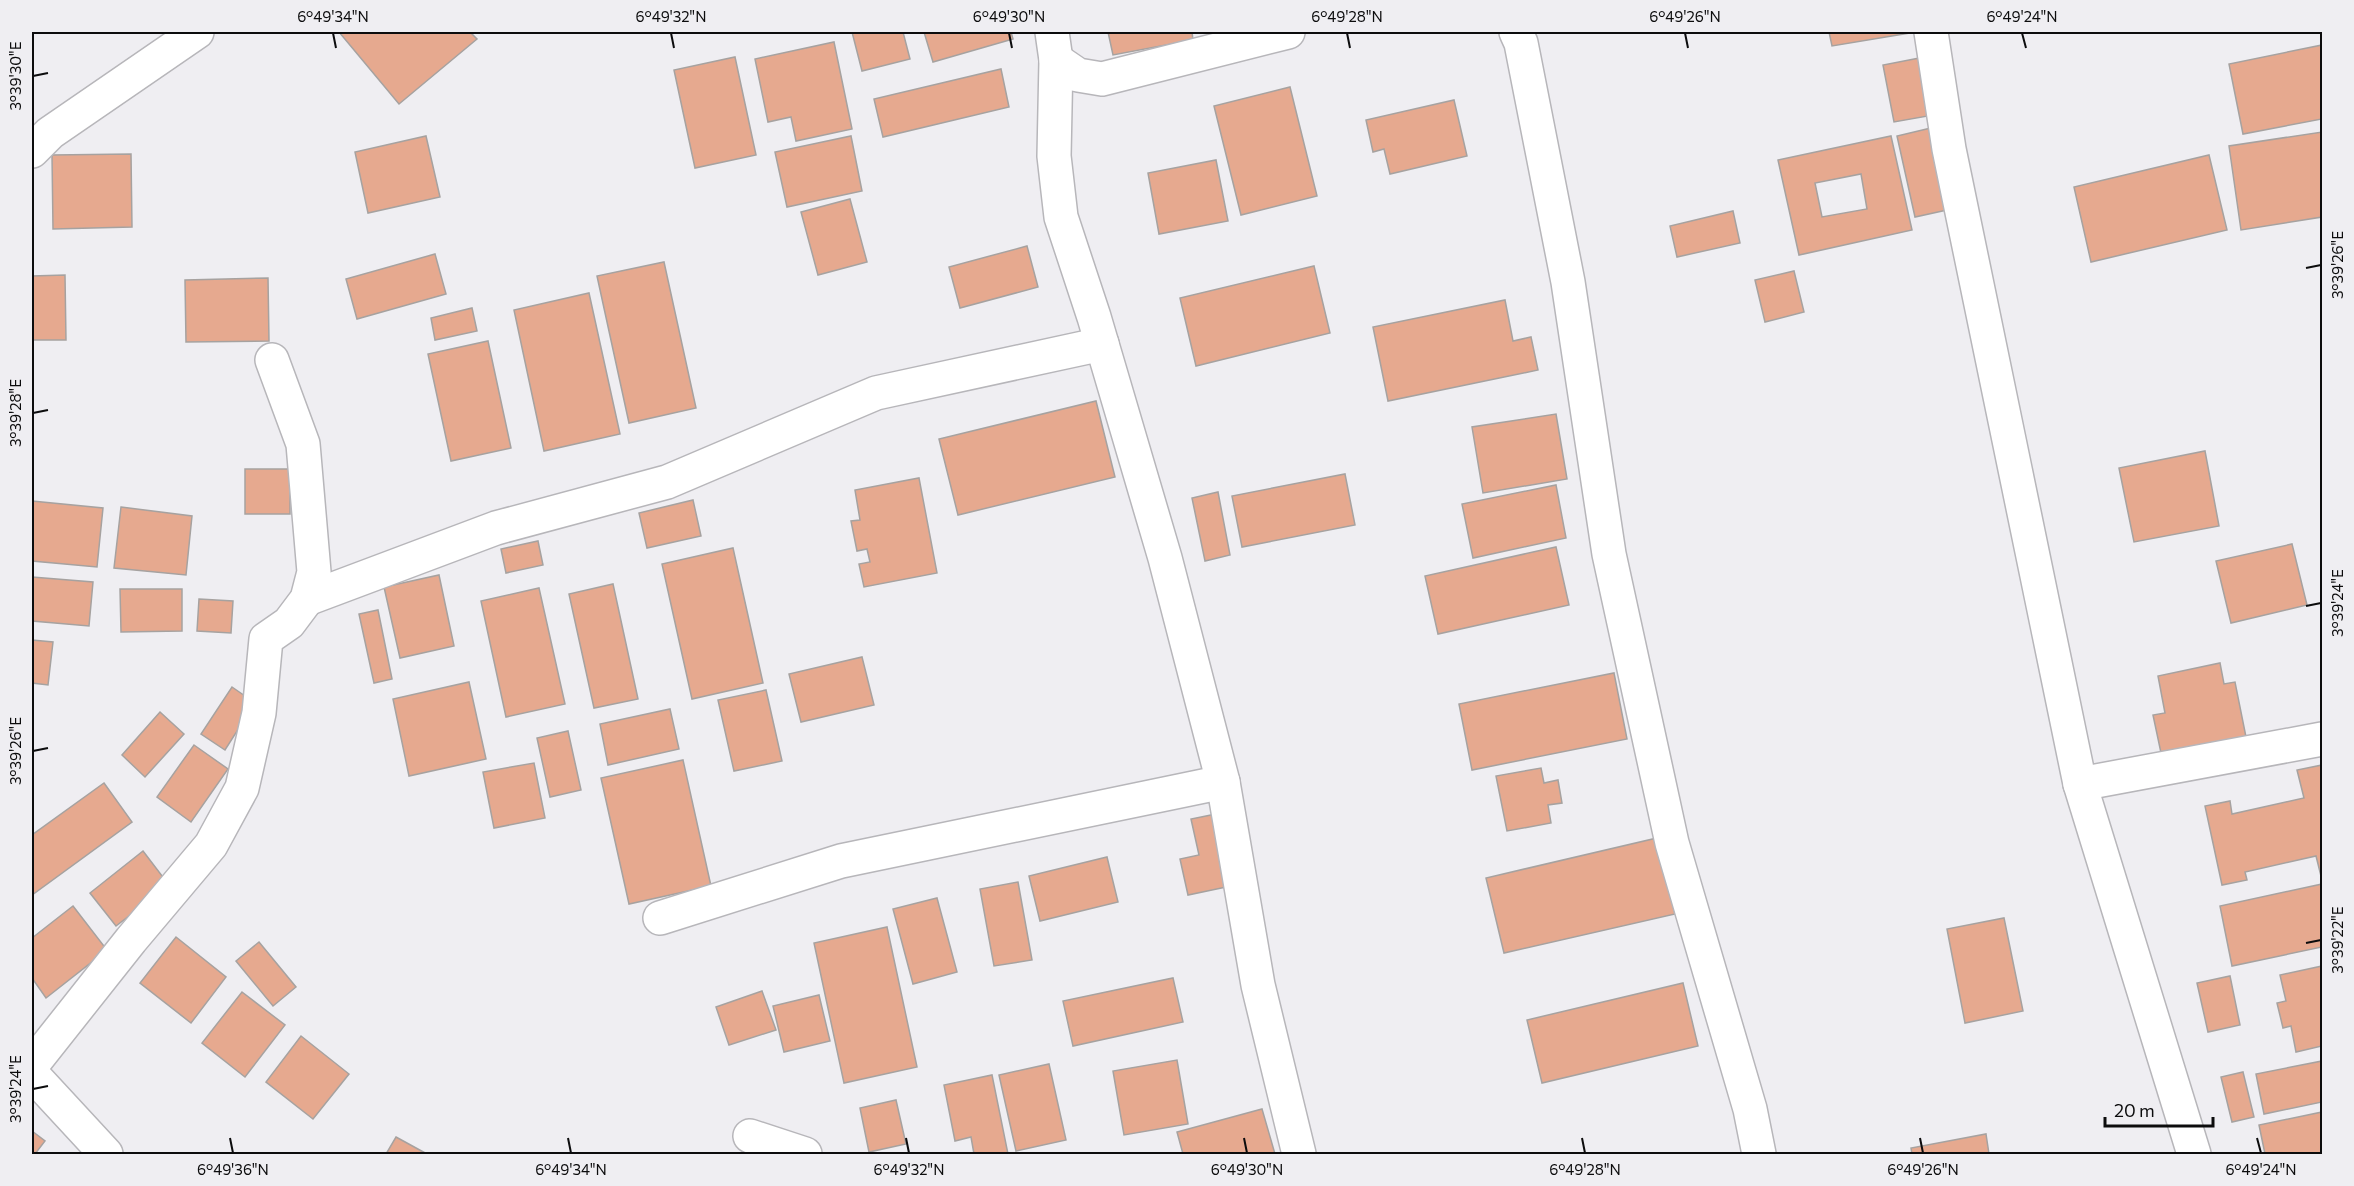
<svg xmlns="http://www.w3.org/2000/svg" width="2354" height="1186" font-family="Commissioner,sans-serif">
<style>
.building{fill:#e6a98f;stroke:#a6a2a0;stroke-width:1.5;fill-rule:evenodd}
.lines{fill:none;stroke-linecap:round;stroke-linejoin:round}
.minor-casing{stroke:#b7b6ba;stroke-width:36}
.minor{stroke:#fff;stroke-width:33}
.ticks{fill:none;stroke:#0c0c0d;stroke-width:2}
.neatline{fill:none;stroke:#0c0c0d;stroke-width:2}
.ticks-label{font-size:15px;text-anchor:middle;fill:#0c0c0d}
</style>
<rect width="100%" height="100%" fill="#efeef2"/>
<!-- building -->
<g class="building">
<polygon points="339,32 470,32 477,39 399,104"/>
<polygon points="852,32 903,32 910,59 862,71"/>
<polygon points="924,32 1011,32 1013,39 933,62"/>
<polygon points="1108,32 1192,32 1193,40 1113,55"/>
<polygon points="1829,32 1916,32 1832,46"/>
<polygon points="834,42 852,129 796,141 791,117 768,122 755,59"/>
<polygon points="2322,45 2322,119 2243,134 2229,64"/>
<polygon points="1935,55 1945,113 1894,122 1883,65"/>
<polygon points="735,57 756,155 695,168 674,70"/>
<polygon points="1001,69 1009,107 883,137 874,99"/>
<polygon points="1290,87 1317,196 1241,215 1214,106"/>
<polygon points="1454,100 1467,156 1390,174 1384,149 1373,152 1366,120"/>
<polygon points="1952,123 1970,205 1915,217 1897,136"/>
<polygon points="2322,132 2322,217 2241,230 2229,146"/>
<polygon points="426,136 440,197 368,213 355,152"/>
<polygon points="851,136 862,191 787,207 775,152"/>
<path d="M1891 136 1912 230 1799 255 1778 160ZM1861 174 1867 209 1822 217 1815 183Z"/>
<polygon points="131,154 132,227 53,229 52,155"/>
<polygon points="2209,155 2227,230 2091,262 2074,187"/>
<polygon points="1216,160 1228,221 1159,234 1148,173"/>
<polygon points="850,199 867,262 818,275 801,212"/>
<polygon points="1733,211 1740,243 1677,257 1670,226"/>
<polygon points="1027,246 1038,287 960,308 949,267"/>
<polygon points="435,254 446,294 357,319 346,279"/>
<polygon points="664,262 696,408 629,423 597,276"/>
<polygon points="1314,266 1330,333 1196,366 1180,298"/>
<polygon points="1794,271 1804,312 1765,322 1755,280"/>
<polygon points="65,275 66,340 32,340 32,276"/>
<polygon points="268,278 269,341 186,342 185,280"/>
<polygon points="589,293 620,434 544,451 514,310"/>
<polygon points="1505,300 1513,341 1531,337 1538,370 1388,401 1373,327"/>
<polygon points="472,308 477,331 435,340 431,318"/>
<polygon points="488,341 511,448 451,461 428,354"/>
<polygon points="1096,401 1115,477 958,515 939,439"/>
<polygon points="1556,414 1567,479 1483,493 1472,427"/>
<polygon points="2205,451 2219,526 2134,542 2119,468"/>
<rect x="245" y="469" width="45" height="45"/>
<polygon points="1345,474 1355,525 1242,547 1232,496"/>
<polygon points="919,478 937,573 864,587 859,564 870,562 867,549 857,551 851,521 860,520 855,490"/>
<polygon points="1556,485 1566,538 1473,558 1462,504"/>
<polygon points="1218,492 1230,555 1205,561 1192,498"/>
<polygon points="693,500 701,536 647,548 639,513"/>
<polygon points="32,501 103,508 97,567 32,561"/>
<polygon points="121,507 192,516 186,575 114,568"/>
<polygon points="538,541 543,565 506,573 501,549"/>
<polygon points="2292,544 2307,605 2231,623 2216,561"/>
<polygon points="1556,547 1569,605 1438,634 1425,576"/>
<polygon points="733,548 763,683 692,699 662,564"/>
<polygon points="439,575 454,646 400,658 384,587"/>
<polygon points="32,577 93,582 89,626 32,621"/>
<polygon points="613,584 638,699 594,708 569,594"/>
<polygon points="539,588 565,704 506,717 481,601"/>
<polygon points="120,589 182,589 182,631 121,632"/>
<polygon points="199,599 233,601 231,633 197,631"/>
<polygon points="378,610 392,679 374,683 359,614"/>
<polygon points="32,640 53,642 48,685 32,683"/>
<polygon points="862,657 874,705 801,722 789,674"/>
<polygon points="2220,663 2224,684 2235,682 2246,737 2161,753 2153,715 2165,713 2158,676"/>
<polygon points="1614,673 1627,739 1472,770 1459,704"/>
<polygon points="469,682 486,759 409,776 393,699"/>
<polygon points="232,687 255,703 225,750 201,734"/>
<polygon points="766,690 782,761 734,771 718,700"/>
<polygon points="670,709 679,749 608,765 600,724"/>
<polygon points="160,712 184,734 145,777 122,755"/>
<polygon points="568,731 581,790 550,797 537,738"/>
<polygon points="194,745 228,769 191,822 157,797"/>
<polygon points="683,760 711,886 629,904 601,778"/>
<polygon points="534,763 545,818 494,828 483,772"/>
<polygon points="2322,765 2322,880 2316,856 2245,872 2247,880 2222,885 2205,806 2230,801 2232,814 2304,798 2297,770"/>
<polygon points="1541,768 1544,783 1558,780 1562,803 1548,805 1551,823 1507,831 1496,776"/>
<polygon points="104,783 132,822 32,895 32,835"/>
<polygon points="1221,813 1236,885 1188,895 1180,859 1199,855 1191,819"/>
<polygon points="1657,838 1675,914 1504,953 1486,878"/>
<polygon points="143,851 169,885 116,926 90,893"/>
<polygon points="1107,857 1118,902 1040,921 1029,876"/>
<polygon points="1018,882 1032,960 994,966 980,889"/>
<polygon points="2322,884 2322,947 2232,966 2220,906"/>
<polygon points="937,898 957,972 913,984 893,909"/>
<polygon points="73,906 107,950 46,998 32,978 32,938"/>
<polygon points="2004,918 2023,1011 1965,1023 1947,929"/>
<polygon points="887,927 917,1067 844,1083 814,943"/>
<polygon points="176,937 226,977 191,1023 140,983"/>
<polygon points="259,942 296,987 273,1006 236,961"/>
<polygon points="2322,966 2322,1046 2296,1052 2291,1026 2283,1028 2277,1003 2286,1001 2280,975"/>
<polygon points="2230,976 2240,1025 2208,1032 2197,983"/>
<polygon points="1173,978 1183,1022 1073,1046 1063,1001"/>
<polygon points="1683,983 1698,1046 1542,1083 1527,1020"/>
<polygon points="762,991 776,1030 729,1045 716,1007"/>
<polygon points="242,992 285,1025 245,1077 202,1043"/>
<polygon points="819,995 830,1041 784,1052 773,1006"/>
<polygon points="301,1036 349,1074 313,1119 266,1082"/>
<polygon points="1177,1060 1188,1124 1124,1135 1113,1071"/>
<polygon points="2322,1061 2322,1102 2264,1114 2256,1074"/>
<polygon points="1049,1064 1066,1140 1016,1151 999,1075"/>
<polygon points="2243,1072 2254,1117 2232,1122 2221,1077"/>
<polygon points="992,1075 1008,1154 974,1154 971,1137 955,1141 944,1085"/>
<polygon points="896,1100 906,1144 869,1152 860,1108"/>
<polygon points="1262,1109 1275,1154 1183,1154 1177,1132"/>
<polygon points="2322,1112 2322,1154 2265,1154 2259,1125"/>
<polygon points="32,1131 45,1141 35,1154 32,1154"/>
<polygon points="1986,1134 1989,1154 1912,1154 1911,1148"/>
<polygon points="396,1137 427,1154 386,1154"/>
</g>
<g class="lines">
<!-- minor casing -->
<g class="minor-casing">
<g id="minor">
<polyline points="1052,32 1056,60 1054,156 1061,217 1094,317 1165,558 1223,782 1258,985 1299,1154"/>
<polyline points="1516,32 1521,43 1568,282 1609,554 1672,843 1750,1109 1759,1154"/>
<polyline points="1931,32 1949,149 2080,784 2194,1154"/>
<polyline points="1056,60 1078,75 1102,79 1288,32"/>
<polyline points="32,151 50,133 197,32"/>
<polyline points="307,599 496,528 667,482 876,393 1102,344"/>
<polyline points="2080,784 2322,739"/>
<polyline points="660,918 841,861 1223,782"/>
<polyline points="32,1065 131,940 211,845 242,788 259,713 266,639 289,623 307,599 314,572 303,444 272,360"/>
<polyline points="32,1074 106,1154"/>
<polyline points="750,1136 805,1154"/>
</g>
</g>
<!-- minor -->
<use href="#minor" class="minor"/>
</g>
<!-- ticks -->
<path class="ticks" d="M333 33 336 48M671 33 674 48M1009 33 1012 48M1347 33 1350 48M1685 33 1688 48M2022 33 2026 48M33 76 48 73M2306 268 2321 265M33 413 48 410M2306 606 2321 603M33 751 48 748M2306 943 2321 940M33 1089 48 1086M230 1138 233 1153M568 1138 571 1153M906 1138 909 1153M1244 1138 1247 1153M1582 1138 1585 1153M1920 1138 1923 1153M2257 1138 2261 1153"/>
<!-- border -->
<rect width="2354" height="1186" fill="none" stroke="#efeef2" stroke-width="66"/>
<!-- scale -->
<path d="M2105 1117v9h108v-9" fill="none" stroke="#0c0c0d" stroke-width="3"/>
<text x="2114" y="1117" font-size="18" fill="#0c0c0d" stroke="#efeef2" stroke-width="4.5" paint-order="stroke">20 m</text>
<rect x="33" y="33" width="2288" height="1120" class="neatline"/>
<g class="ticks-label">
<text x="333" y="22">6°49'34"N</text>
<text x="671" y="22">6°49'32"N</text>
<text x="1009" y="22">6°49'30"N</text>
<text x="1347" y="22">6°49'28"N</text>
<text x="1685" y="22">6°49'26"N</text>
<text x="2022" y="22">6°49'24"N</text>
<text transform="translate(16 76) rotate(-90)" y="5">3°39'30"E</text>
<text transform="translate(2338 265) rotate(-90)" y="5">3°39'26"E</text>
<text transform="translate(16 413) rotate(-90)" y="5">3°39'28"E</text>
<text transform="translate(2338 603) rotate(-90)" y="5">3°39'24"E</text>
<text transform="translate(16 751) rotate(-90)" y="5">3°39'26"E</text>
<text transform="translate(2338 940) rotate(-90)" y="5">3°39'22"E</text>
<text transform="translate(16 1089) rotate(-90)" y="5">3°39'24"E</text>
<text x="233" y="1175">6°49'36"N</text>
<text x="571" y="1175">6°49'34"N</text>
<text x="909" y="1175">6°49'32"N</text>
<text x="1247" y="1175">6°49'30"N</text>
<text x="1585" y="1175">6°49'28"N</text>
<text x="1923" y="1175">6°49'26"N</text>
<text x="2261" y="1175">6°49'24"N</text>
</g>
</svg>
